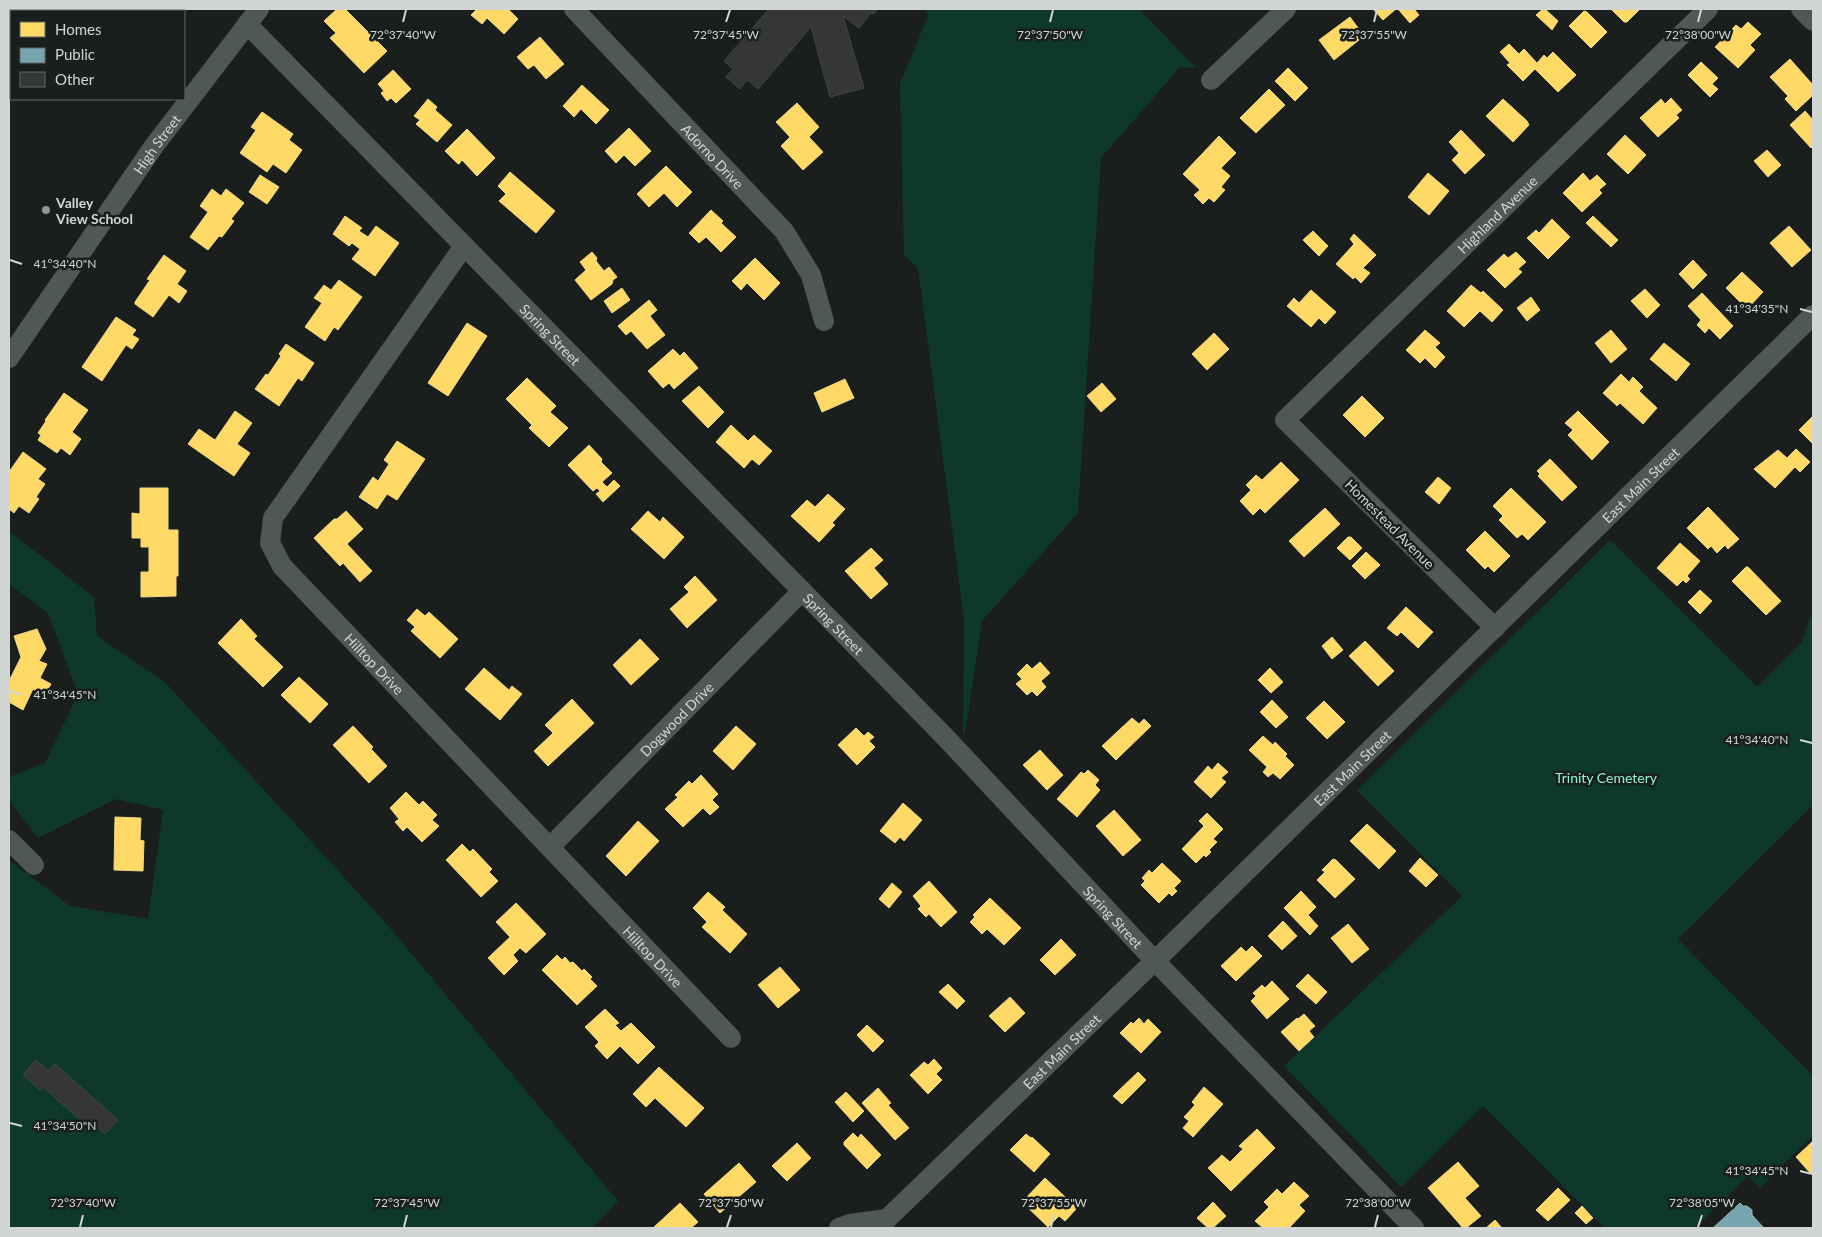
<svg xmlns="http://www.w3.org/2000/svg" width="1822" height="1237" font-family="Lato,sans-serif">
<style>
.green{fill:#0d382b}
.homes{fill:#ffd966;stroke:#f1d887}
.public{fill:#76a5af;stroke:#91b3ba}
.building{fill:#343736;stroke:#434644}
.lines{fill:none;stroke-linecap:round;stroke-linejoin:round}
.minor{stroke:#505854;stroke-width:20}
.ticks{fill:none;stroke:#d1d5d3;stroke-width:2}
.poi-dot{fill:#919593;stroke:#191f1c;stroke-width:2}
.labels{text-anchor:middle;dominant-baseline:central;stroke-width:5;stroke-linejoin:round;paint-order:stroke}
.street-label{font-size:14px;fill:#d1d5d3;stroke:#191f1c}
.poi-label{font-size:14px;font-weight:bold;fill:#d1d5d3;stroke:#191f1c;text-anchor:start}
.park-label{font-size:14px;fill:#8ff5cf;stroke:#191f1c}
.ticks-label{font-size:12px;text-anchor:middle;fill:#d1d5d3;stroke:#191f1c;stroke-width:5;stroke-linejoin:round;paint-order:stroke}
</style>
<rect width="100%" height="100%" fill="#1a1e1c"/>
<!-- green -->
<g class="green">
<polygon points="924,9 1139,9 1196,68 1180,67 1101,158 1078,513 982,621 965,734 963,734 964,620 918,268 904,255 900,84 928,16"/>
<polygon points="9,531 94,597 97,636 165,682 385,922 618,1201 592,1228 9,1228 9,860 70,906 148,919 163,810 116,799 38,838 9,800 9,777 45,763 78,694 48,613 9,584"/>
<polygon points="1610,540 1757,687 1801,643 1813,610 1813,805 1678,939 1813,1076 1813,1135 1760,1188 1748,1176 1695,1228 1605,1228 1483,1106 1401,1187 1284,1066 1462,896 1357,790"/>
</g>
<!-- homes -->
<g class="homes">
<polygon points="337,9 345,9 387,51 364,73 330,38 336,33 324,21"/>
<polygon points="477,9 508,9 518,19 504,34 487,18 482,24 471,15"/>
<polygon points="1373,9 1396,9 1383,20"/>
<polygon points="1398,9 1414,9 1419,15 1410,23"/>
<polygon points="1543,9 1545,9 1558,21 1552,30 1536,15"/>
<polygon points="1611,9 1640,9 1627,22 1624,22"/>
<polygon points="1584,11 1587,12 1607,32 1591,48 1569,26"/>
<polygon points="1350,17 1364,36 1334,60 1319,40"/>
<polygon points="1748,22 1761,34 1750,45 1755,50 1738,68 1715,47 1736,25 1741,29"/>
<polygon points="540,37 564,64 546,79 534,65 528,69 517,57"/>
<polygon points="1509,44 1519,54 1524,49 1537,63 1544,55 1547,58 1553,52 1576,75 1558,92 1535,69 1523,81 1507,65 1510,63 1500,52"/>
<polygon points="1790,59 1813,85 1813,95 1796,111 1785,99 1788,96 1770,77"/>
<polygon points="1701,62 1718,78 1712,84 1718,89 1710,97 1688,75"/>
<polygon points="1288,68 1308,88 1295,101 1275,81"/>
<polygon points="393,70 411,89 396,103 391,98 387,101 381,93 384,91 378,84"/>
<polygon points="582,85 609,110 596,124 581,109 574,117 563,106"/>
<polygon points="1269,89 1285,105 1256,133 1240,118"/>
<polygon points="1671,98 1682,110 1676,115 1679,118 1658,137 1640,118 1661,99 1665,104"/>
<polygon points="428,99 437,107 435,110 452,125 437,142 416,124 420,120 414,116"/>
<polygon points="1503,99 1527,121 1529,125 1513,142 1486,116"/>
<polygon points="797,103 819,127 809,137 823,152 803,170 781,146 790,137 776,122"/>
<polygon points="1805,111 1813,120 1813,146 1811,148 1790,125"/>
<polygon points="262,112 293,134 289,140 302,150 286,173 273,164 267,172 240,153 256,130 251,127"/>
<polygon points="629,128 651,151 635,166 624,155 616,163 605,151"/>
<polygon points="467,129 495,158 477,176 462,160 459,164 457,163 445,151"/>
<polygon points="1461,130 1485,155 1465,174 1452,160 1459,153 1449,142"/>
<polygon points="1625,135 1646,155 1628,174 1607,154"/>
<polygon points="1219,136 1236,153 1221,168 1230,176 1221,187 1225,190 1214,202 1209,198 1203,204 1194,195 1200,190 1183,174"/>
<polygon points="1767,150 1781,165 1768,177 1754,161"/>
<polygon points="666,166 692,192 677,207 664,193 649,207 637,194"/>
<polygon points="510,172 555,211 536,233 499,201 506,194 498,186"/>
<polygon points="1428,173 1449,191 1429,215 1408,197"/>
<polygon points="1583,173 1590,181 1597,175 1606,184 1599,190 1602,193 1582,212 1563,193"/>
<polygon points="260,175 279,187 267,204 249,192"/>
<polygon points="212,189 221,196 226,189 244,203 231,219 234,221 222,237 219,236 208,250 190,237 208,212 200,206"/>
<polygon points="711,210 723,221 721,223 736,237 721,252 706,237 699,243 689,233"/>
<polygon points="345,216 362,228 359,231 368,237 376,226 399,243 375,276 352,259 360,249 352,243 349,246 333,234"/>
<polygon points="1593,216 1618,240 1611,247 1586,223"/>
<polygon points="1552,219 1570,237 1548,259 1527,238 1536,230 1539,233"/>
<polygon points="1789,226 1811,250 1792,267 1770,243"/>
<polygon points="1313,231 1328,246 1319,256 1303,240"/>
<polygon points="1354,234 1376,255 1363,268 1370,273 1361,283 1355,277 1353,279 1336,264 1354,244 1350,239"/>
<polygon points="592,252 597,258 596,261 604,271 609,267 617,277 613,280 612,284 591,300 575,280 586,270 580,262"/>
<polygon points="1516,252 1526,262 1518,269 1522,272 1505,288 1487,270 1504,254 1508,258"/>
<polygon points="164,255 186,271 177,284 187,291 179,303 169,295 153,317 135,304 135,302 150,280 147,279"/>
<polygon points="755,258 780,283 764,300 747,283 741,290 732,281"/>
<polygon points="1693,260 1707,275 1693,289 1679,274"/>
<polygon points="1742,272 1763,292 1747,309 1726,288"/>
<polygon points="339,280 362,297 338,330 334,327 325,341 305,327 322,303 314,298 324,285 331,290"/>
<polygon points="1471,285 1481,293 1483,291 1503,310 1492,322 1480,311 1464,327 1447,311"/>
<polygon points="622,288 630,300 612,313 604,301"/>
<polygon points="1645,289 1660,305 1647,318 1631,301"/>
<polygon points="1311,290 1336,312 1325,324 1319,318 1311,327 1287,306 1294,298 1299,303"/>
<polygon points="1702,293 1733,326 1720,339 1709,328 1705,333 1697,325 1701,320 1688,306"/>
<polygon points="1531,297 1540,310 1527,321 1517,308"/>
<polygon points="649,300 657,310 650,316 665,335 647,349 631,331 626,335 618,326"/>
<polygon points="116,317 136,330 132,335 139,339 132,349 126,345 102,381 82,367"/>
<polygon points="467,323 487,336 448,396 428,383"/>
<polygon points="1425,330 1440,343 1435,347 1445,357 1435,368 1425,358 1420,363 1406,350"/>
<polygon points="1611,330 1627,349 1611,363 1595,343"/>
<polygon points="1214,333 1229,349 1207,370 1192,354"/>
<polygon points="1664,343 1690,364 1676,381 1650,359"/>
<polygon points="286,344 314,363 302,381 298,378 279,406 255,389 266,374 268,375 281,356 279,354"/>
<polygon points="673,349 680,356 684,352 698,368 674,389 669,383 663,388 648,371"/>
<polygon points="1621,374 1629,382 1633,377 1643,387 1639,391 1657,408 1643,424 1620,403 1617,406 1603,393"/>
<polygon points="527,378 556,406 550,412 568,428 549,447 529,428 532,425 506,399"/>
<polygon points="845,379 854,398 822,412 814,393"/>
<polygon points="1102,383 1116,399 1101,412 1087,396"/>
<polygon points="699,386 724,412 708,428 682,401"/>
<polygon points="64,393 88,410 72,432 81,439 70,455 61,448 57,453 38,440 41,435 38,433 46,421 45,420"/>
<polygon points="1362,396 1384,418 1365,437 1343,415"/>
<polygon points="235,411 252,423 237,444 250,453 234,476 188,444 199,429 215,440"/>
<polygon points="1578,411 1609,442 1592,460 1568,435 1573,430 1565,423"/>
<polygon points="1813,416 1813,444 1799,430"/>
<polygon points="731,425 748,441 754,435 772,451 759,465 752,459 744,468 716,442"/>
<polygon points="397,441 425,459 397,500 387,494 377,509 359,497 373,477 378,481 389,464 384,460"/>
<polygon points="589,445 602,459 601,462 612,473 602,482 607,487 614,480 620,486 603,502 596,494 600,491 597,488 593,491 568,465"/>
<polygon points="1796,449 1810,462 1800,472 1795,467 1775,488 1754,469 1778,450 1787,458"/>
<polygon points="23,452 46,469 38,479 45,484 36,497 39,499 29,513 19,506 14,513 9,509 9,472"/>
<polygon points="1550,459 1577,487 1562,501 1538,476 1540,474 1537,471"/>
<polygon points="1281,462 1299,480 1265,513 1260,508 1253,515 1240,501 1251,490 1246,485 1256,475 1262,480"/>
<polygon points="1438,477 1451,488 1439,504 1425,492"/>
<polygon points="140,488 168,488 168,530 178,530 178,576 176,576 176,596 141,597 141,572 149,572 149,547 141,547 141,538 132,538 132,513 140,514"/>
<polygon points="1511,488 1546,522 1528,540 1522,534 1517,538 1499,520 1503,516 1493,506"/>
<polygon points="828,494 845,509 832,523 835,525 819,542 791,516 807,500 815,507"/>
<polygon points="1708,507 1739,539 1728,549 1725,545 1717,553 1711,546 1708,549 1687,528"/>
<polygon points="1325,508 1340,524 1304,557 1289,541"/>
<polygon points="346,511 363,529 347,544 372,571 360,582 343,563 340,566 314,538 334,519 337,519"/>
<polygon points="648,511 660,522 663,517 684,537 664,559 631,529"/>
<polygon points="1485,531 1510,556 1494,572 1488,566 1485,569 1466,550"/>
<polygon points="1348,537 1351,537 1362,548 1350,560 1337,548"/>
<polygon points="1680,543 1700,561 1687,576 1690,579 1686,583 1683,580 1677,586 1657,568"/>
<polygon points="871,548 883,560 874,568 888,584 871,599 845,571"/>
<polygon points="1366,552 1380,565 1365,579 1352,566"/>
<polygon points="1746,567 1748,567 1781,601 1766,615 1732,581"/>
<polygon points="695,576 717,600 687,628 670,609 689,592 684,587"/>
<polygon points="1700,590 1712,601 1700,614 1688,602"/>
<polygon points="1406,607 1433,632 1418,648 1401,632 1397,636 1387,628"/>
<polygon points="417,609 425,616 429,612 458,639 440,658 411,631 415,627 407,620"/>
<polygon points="241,619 257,636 254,639 283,667 263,687 218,643"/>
<polygon points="37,629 46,649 39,661 47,664 40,678 51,684 44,696 33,689 23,710 9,702 9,681 21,657 14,636"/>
<polygon points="1332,637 1343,650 1332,659 1322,646"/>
<polygon points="640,639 659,659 631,685 613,665"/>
<polygon points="1365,641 1394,671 1378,686 1349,656"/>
<polygon points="1040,662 1050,673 1041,681 1046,687 1037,696 1032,691 1027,695 1016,684 1022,679 1017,674 1027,664 1032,669"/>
<polygon points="484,668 509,690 512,686 522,694 500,720 465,689"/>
<polygon points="1270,668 1283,682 1271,693 1258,680"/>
<polygon points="299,677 328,704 310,723 281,695"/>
<polygon points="572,699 594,723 548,766 534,751 553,733 545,725"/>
<polygon points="1272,700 1288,717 1276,728 1260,712"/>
<polygon points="1324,701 1345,722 1327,739 1306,718"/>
<polygon points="1132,718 1139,724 1144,719 1151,726 1116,760 1102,746"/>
<polygon points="353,726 373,747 371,749 387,766 369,783 333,745"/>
<polygon points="736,726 756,744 733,770 713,751"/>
<polygon points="856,728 864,736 868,732 874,737 869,741 875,747 857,765 838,745"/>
<polygon points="1263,736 1273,745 1275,742 1287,754 1285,756 1294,765 1280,779 1273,773 1268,777 1263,772 1267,767 1249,750"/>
<polygon points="1040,750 1063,775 1047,790 1023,765"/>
<polygon points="1218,763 1228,772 1221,778 1226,782 1211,798 1194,782 1208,766 1212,770"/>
<polygon points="1088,770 1099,780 1095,785 1100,790 1077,817 1057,799 1081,772 1084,774"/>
<polygon points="701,775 718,794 712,800 719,807 710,815 703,808 683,827 665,809 678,797 675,795 689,781 692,784"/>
<polygon points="406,792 419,805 423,801 437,815 432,820 439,826 422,842 407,827 403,831 395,822 399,819 390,808"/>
<polygon points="903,803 922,820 904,841 900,837 895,843 880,831"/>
<polygon points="1114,810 1141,840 1123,856 1096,826"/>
<polygon points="1207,813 1223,829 1213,839 1217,842 1209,850 1211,852 1206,857 1204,855 1196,863 1182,849 1204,826 1199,821"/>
<polygon points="115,817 141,818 140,840 144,841 143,871 114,870"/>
<polygon points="638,821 659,841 626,876 606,856"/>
<polygon points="1367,824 1396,851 1379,869 1350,841"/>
<polygon points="462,844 470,852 473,849 492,869 489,872 498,881 481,897 446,860"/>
<polygon points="1420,858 1438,875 1426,887 1409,871"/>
<polygon points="1333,859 1336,860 1355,879 1335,898 1317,880 1325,872 1322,870"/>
<polygon points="1162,863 1181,881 1174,888 1177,891 1172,896 1169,893 1159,903 1141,885 1145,881 1142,878 1149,870 1152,873"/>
<polygon points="929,881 957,912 941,927 929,914 926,917 918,909 921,906 913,896"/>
<polygon points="892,883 902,892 889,908 879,899"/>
<polygon points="1301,891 1316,907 1308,915 1318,926 1310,935 1284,908"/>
<polygon points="708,892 725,907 722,910 747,934 730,953 702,927 707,922 693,908"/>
<polygon points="990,898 1021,928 1004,945 987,929 982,934 970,922 975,917 973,915"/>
<polygon points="516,903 546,934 526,953 520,948 513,955 518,961 504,975 488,958 510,937 496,922"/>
<polygon points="1283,921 1297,936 1282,950 1268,936"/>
<polygon points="1348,924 1369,949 1352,963 1331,938"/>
<polygon points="1061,939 1076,955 1055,975 1040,960"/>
<polygon points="1252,946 1262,956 1236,981 1221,966 1241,947 1246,952"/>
<polygon points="557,955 562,960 565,957 570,963 573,962 582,971 584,969 592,977 590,979 597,986 577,1005 542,970"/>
<polygon points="780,967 800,990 778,1008 758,985"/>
<polygon points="1308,974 1327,992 1316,1004 1296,986"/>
<polygon points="1272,981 1289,999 1267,1019 1251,1001 1256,996 1253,993 1262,985 1265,988"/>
<polygon points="948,984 965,1001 957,1009 939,992"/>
<polygon points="1010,997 1025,1013 1005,1032 989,1016"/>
<polygon points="605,1009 619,1023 615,1025 621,1031 631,1023 655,1047 638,1064 620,1046 607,1059 595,1046 599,1042 585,1027"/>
<polygon points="1304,1014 1315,1026 1309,1031 1314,1037 1299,1051 1281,1032 1297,1018 1298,1019"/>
<polygon points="1139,1018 1144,1024 1148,1019 1161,1032 1141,1053 1120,1033 1131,1022 1133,1024"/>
<polygon points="867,1025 884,1041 873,1052 857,1035"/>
<polygon points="934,1059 942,1068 936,1074 942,1080 928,1094 910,1075 924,1062 928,1065"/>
<polygon points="659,1067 704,1108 686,1127 655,1098 646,1107 633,1094"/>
<polygon points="1138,1072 1146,1080 1122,1104 1113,1096"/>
<polygon points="1204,1087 1223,1104 1193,1137 1183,1128 1189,1121 1184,1117 1195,1105 1192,1102"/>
<polygon points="878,1088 891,1103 888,1105 909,1128 895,1140 862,1103"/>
<polygon points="846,1092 864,1111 853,1122 835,1102"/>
<polygon points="1257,1129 1275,1148 1231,1191 1208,1168 1222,1155 1230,1162 1243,1149 1239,1146"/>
<polygon points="853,1133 858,1138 861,1134 881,1155 867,1169 844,1145 844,1142"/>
<polygon points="1026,1134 1031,1138 1032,1137 1050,1154 1034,1172 1010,1150"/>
<polygon points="1813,1141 1813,1172 1811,1174 1796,1157"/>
<polygon points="797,1143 811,1158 787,1181 772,1166"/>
<polygon points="1458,1162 1479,1186 1465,1198 1481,1216 1466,1228 1463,1228 1428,1188"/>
<polygon points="739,1163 756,1182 720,1213 704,1194"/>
<polygon points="1045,1178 1077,1208 1065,1221 1059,1216 1048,1227 1022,1202"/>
<polygon points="1294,1182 1309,1196 1299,1205 1305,1211 1289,1228 1263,1228 1255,1221 1269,1207 1264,1202 1277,1189 1282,1194"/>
<polygon points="1558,1188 1570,1200 1548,1221 1536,1210"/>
<polygon points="1213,1202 1226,1216 1213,1228 1208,1228 1197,1218"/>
<polygon points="680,1203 698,1222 691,1228 653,1228"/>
<polygon points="1582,1206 1593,1218 1586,1224 1575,1213"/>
<polygon points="1495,1220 1502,1228 1486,1228"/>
</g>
<!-- public -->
<polygon class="public" points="1740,1203 1743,1206 1747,1206 1752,1210 1752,1215 1764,1228 1713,1228"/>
<!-- building -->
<g class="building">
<polygon points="769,9 878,9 874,14 871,13 859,28 843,16 864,88 830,97 811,27 758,89 747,80 740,89 726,77 733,69 724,61"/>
<polygon points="36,1060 49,1071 55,1064 118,1120 105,1134 96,1126 92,1130 43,1087 40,1090 23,1075"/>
</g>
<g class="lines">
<!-- minor -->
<g class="minor">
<path id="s1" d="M574 9 784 231 811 275 824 321"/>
<polyline points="1801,9 1813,21"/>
<path id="s2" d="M247 24 947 739 1155 961 1414 1228"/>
<polyline points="1211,80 1286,9"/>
<path id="s3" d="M464 246 273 518 270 543 282 566 731 1038"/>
<path id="s4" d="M9 358 154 146 259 9"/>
<path id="s5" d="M1495 628 1285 420 1708 9"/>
<polyline points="9,840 34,865"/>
<path id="s6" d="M550 847 802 591"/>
<path id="s7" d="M887 1219 1167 949 1813 315"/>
<polyline points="839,1228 850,1224 887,1219"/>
</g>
</g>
<!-- ticks -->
<path class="ticks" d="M403 22 406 10M726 22 730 10M1050 22 1053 10M1374 22 1377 10M1698 22 1701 10M10 260 22 264M1800 309 1812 312M10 691 22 695M1800 740 1812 743M10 1123 22 1126M1800 1171 1812 1174M80 1227 83 1215M404 1227 407 1215M727 1227 731 1215M1051 1227 1054 1215M1375 1227 1378 1215M1698 1227 1702 1215"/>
<!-- markers -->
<circle class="poi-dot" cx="46" cy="210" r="5"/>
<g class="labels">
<!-- street labels -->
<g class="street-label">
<text stroke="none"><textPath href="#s4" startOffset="260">High Street</textPath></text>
<text stroke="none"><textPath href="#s1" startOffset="202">Adorno Drive</textPath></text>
<text stroke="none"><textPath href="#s5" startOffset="591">Highland Avenue</textPath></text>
<text stroke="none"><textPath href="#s2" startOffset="434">Spring Street</textPath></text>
<text stroke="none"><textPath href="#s7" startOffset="1052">East Main Street</textPath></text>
<text transform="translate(1390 524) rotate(45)">Homestead Avenue</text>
<text stroke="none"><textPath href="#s2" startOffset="839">Spring Street</textPath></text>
<text stroke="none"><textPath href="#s3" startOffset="518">Hilltop Drive</textPath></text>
<text stroke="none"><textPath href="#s6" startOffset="180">Dogwood Drive</textPath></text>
<text stroke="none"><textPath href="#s7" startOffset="648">East Main Street</textPath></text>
<text stroke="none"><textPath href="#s2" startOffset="1244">Spring Street</textPath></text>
<text stroke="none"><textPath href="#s3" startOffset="922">Hilltop Drive</textPath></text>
<text stroke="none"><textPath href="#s7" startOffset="242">East Main Street</textPath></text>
</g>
<!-- poi labels -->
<g class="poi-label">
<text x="56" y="202">Valley<tspan x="56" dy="16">View School</tspan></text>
</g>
<!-- park labels -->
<g class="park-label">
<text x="1606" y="777">Trinity Cemetery</text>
</g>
</g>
<g class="ticks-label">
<text x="403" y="39">72°37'40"W</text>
<text x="726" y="39">72°37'45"W</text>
<text x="1050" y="39">72°37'50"W</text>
<text x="1374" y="39">72°37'55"W</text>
<text x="1698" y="39">72°38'00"W</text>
<text x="65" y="268">41°34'40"N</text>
<text x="1757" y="313">41°34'35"N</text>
<text x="65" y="699">41°34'45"N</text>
<text x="1757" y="744">41°34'40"N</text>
<text x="65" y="1130">41°34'50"N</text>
<text x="1757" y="1175">41°34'45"N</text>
<text x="83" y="1207">72°37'40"W</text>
<text x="407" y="1207">72°37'45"W</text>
<text x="731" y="1207">72°37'50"W</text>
<text x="1054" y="1207">72°37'55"W</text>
<text x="1378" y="1207">72°38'00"W</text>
<text x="1702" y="1207">72°38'05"W</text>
</g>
<!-- border -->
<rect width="1822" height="1237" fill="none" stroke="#d1d5d3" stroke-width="20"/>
<!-- legend -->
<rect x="10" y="10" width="175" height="90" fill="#191f1c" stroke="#636865"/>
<rect x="20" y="22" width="25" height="15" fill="#ffd966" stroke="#636865"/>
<text x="55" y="35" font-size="15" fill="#d1d5d3">Homes</text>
<rect x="20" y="48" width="25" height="15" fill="#76a5af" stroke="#636865"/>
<text x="55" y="60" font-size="15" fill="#d1d5d3">Public</text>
<rect x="20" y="72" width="25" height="15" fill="#343736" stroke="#636865"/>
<text x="55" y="85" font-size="15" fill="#d1d5d3">Other</text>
</svg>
